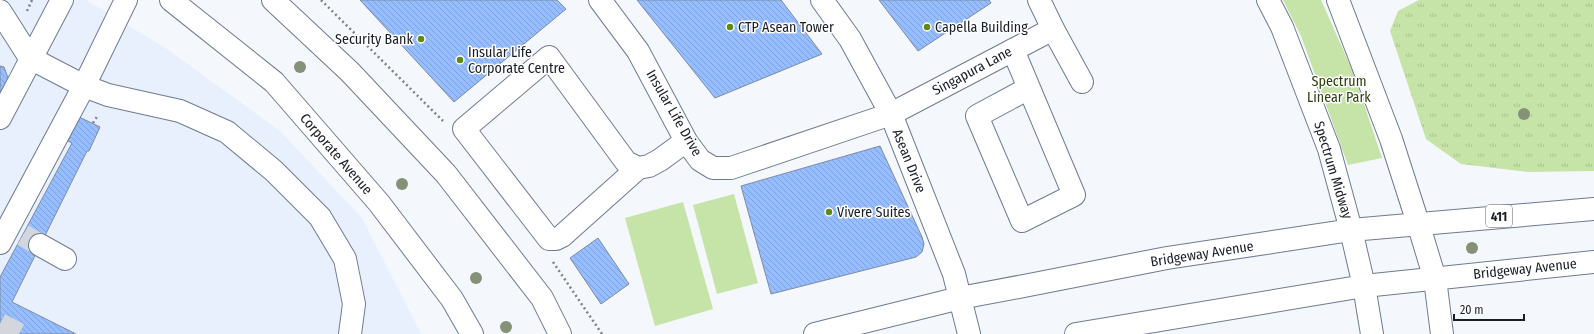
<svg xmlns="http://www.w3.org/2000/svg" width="1594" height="334" font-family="'Fira Sans Condensed',sans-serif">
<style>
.built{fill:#e8f0fd}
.grass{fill:url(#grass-tufts)}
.park{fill:#c6e3a8}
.building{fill:url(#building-back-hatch);stroke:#7c8ba2}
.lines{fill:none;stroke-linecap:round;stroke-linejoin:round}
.minor-tunnel{stroke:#d3d6dc;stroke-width:22;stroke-dasharray:22 11;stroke-linecap:butt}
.minor-casing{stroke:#6d7b92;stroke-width:24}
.major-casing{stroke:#6d7b92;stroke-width:24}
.highway-casing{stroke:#6d7b92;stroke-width:24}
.path{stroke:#7e8289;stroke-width:2.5;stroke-dasharray:2 3;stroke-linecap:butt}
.minor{stroke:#fff;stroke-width:22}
.major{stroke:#fff;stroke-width:22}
.highway{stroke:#fff;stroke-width:22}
.tree{fill:#859277}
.poi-dot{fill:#5f8a19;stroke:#fff;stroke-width:1.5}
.labels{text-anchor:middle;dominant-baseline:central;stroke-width:3;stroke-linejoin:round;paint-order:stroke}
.shield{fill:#fff;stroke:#5d6167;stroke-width:1}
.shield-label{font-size:13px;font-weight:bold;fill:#181d26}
.poi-label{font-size:14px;fill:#181d26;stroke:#fff;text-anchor:start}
.street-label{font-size:14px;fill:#181d26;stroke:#fff}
.park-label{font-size:14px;fill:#2a3f0b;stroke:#fff}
</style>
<defs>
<pattern id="grass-tufts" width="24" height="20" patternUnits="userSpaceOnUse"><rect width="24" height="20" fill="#c6e3a8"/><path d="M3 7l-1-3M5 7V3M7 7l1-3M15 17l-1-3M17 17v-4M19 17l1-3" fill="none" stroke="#a9c290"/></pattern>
<pattern id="building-back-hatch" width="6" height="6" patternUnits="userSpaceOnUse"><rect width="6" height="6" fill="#95bdff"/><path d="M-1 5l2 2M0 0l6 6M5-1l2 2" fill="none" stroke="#80a2da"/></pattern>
</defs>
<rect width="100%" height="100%" fill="#f4f7fc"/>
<!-- built -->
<polygon class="built" points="0,0 86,0 167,49 280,131 362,218 421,334 0,334"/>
<!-- grass -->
<polygon class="grass" points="1419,0 1594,0 1594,171 1528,172 1461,164 1426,139 1390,31 1398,11"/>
<!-- park -->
<g class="park">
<polygon points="1283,0 1321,0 1354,74 1382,158 1348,165 1301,36"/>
<polygon points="734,194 758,283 717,294 693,205"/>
<polygon points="683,202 713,309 655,326 625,218"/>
</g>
<!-- building -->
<g class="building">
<polygon points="360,0 557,0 566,9 454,102"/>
<polygon points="637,0 781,0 822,54 715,98"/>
<polygon points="879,0 989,0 991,3 918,51"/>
<polygon points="0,66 4,67 10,83 0,103"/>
<polygon points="79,117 100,127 89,151 87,151 12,302 76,334 0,334 0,277 72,143 68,141"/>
<polygon points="880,146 922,237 924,244 922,252 916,257 771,294 741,186"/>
<polygon points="598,238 629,284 601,304 570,258"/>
</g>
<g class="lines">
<!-- minor-tunnel -->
<g class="minor-tunnel">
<polyline points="23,235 40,245"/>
<polyline points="0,324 19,334"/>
</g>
<!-- minor casing -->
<g class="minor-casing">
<g id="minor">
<polyline points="600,0 638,51 686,141 700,160 713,168 731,168 891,114 1053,29 1039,0"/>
<polyline points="822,0 850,39 891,114 954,274 969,334"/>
<polyline points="1338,0 1391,139 1418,223"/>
<polyline points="0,11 30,58 84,86 108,95 180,111 227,132 274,171 320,217 345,259 354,304 350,334"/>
<polyline points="1053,29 1082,82"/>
<polyline points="1013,50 1074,195 1022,221 977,116 1029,88"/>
<polyline points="0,118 62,0"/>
<polyline points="638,168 562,236 556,239 549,239 464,129 549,57 626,162 638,168 649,166 660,160 686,141"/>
<polyline points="0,243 84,86 126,0"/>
<polyline points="40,245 65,259"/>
<polyline points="815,334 960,298 1029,285 1167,258 1351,230 1329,149 1282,27 1268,0"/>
<polyline points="1076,334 1364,286"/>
</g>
</g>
<!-- major casing -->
<g class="major-casing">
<g id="major">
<polyline points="171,0 274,82 379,203 452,299 472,334"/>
<polyline points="273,0 350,72 446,174 542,298 560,334"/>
</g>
</g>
<!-- highway casing -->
<g class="highway-casing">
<g id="highway">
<polyline points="1418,223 1435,279 1442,334"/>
<polyline points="1364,286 1594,262"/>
<polyline points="1372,334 1364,286 1351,230 1594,209"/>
</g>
</g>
<!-- path -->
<g class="path">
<polyline points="321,0 443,121"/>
<polyline points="27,11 32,0"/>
<polyline points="93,123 98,115"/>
<polyline points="553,262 602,334"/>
</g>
<!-- minor -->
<use href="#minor" class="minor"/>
<!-- major -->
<use href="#major" class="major"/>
<!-- highway -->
<use href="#highway" class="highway"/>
</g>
<!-- trees -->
<g class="tree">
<circle cx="300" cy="67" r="6"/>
<circle cx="1524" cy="114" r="6"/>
<circle cx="402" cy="184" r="6"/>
<circle cx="1472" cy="248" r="6"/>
<circle cx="476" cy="278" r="6"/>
<circle cx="506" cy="327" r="6"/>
</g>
<!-- markers -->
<g class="poi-dot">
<circle cx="730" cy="27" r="4"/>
<circle cx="927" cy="27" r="4"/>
<circle cx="421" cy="39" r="4"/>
<circle cx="460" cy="60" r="4"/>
<circle cx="829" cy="212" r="4"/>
</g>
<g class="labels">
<!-- shield labels -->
<rect class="shield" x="1486" y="205" width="26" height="22" rx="3"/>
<g class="shield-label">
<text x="1499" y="216">411</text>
</g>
<!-- poi labels -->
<g class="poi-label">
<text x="738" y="27">CTP Asean Tower</text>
<text x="935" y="27">Capella Building</text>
<text x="413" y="39" text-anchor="end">Security Bank</text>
<text x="468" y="52">Insular Life<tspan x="468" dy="16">Corporate Centre</tspan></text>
<text x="837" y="212">Vivere Suites</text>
</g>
<!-- street labels -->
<g class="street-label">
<text transform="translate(972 71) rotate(-28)">Singapura Lane</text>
<text transform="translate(674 113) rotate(60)">Insular Life Drive</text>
<text transform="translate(336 154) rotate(49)">Corporate Avenue</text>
<text transform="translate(909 161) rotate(68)">Asean Drive</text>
<text transform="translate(1333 170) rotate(73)">Spectrum Midway</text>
<text transform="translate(1202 254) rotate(-9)">Bridgeway Avenue</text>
<text transform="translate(1525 269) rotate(-6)">Bridgeway Avenue</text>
</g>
<!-- park labels -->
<g class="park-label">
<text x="1339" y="81">Spectrum<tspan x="1339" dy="16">Linear Park</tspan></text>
</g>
</g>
<!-- scale -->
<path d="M1454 314v6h70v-6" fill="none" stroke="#181d26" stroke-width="2"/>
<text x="1460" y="314" font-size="12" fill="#181d26" stroke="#ffffff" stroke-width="3" paint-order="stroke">20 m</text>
</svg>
